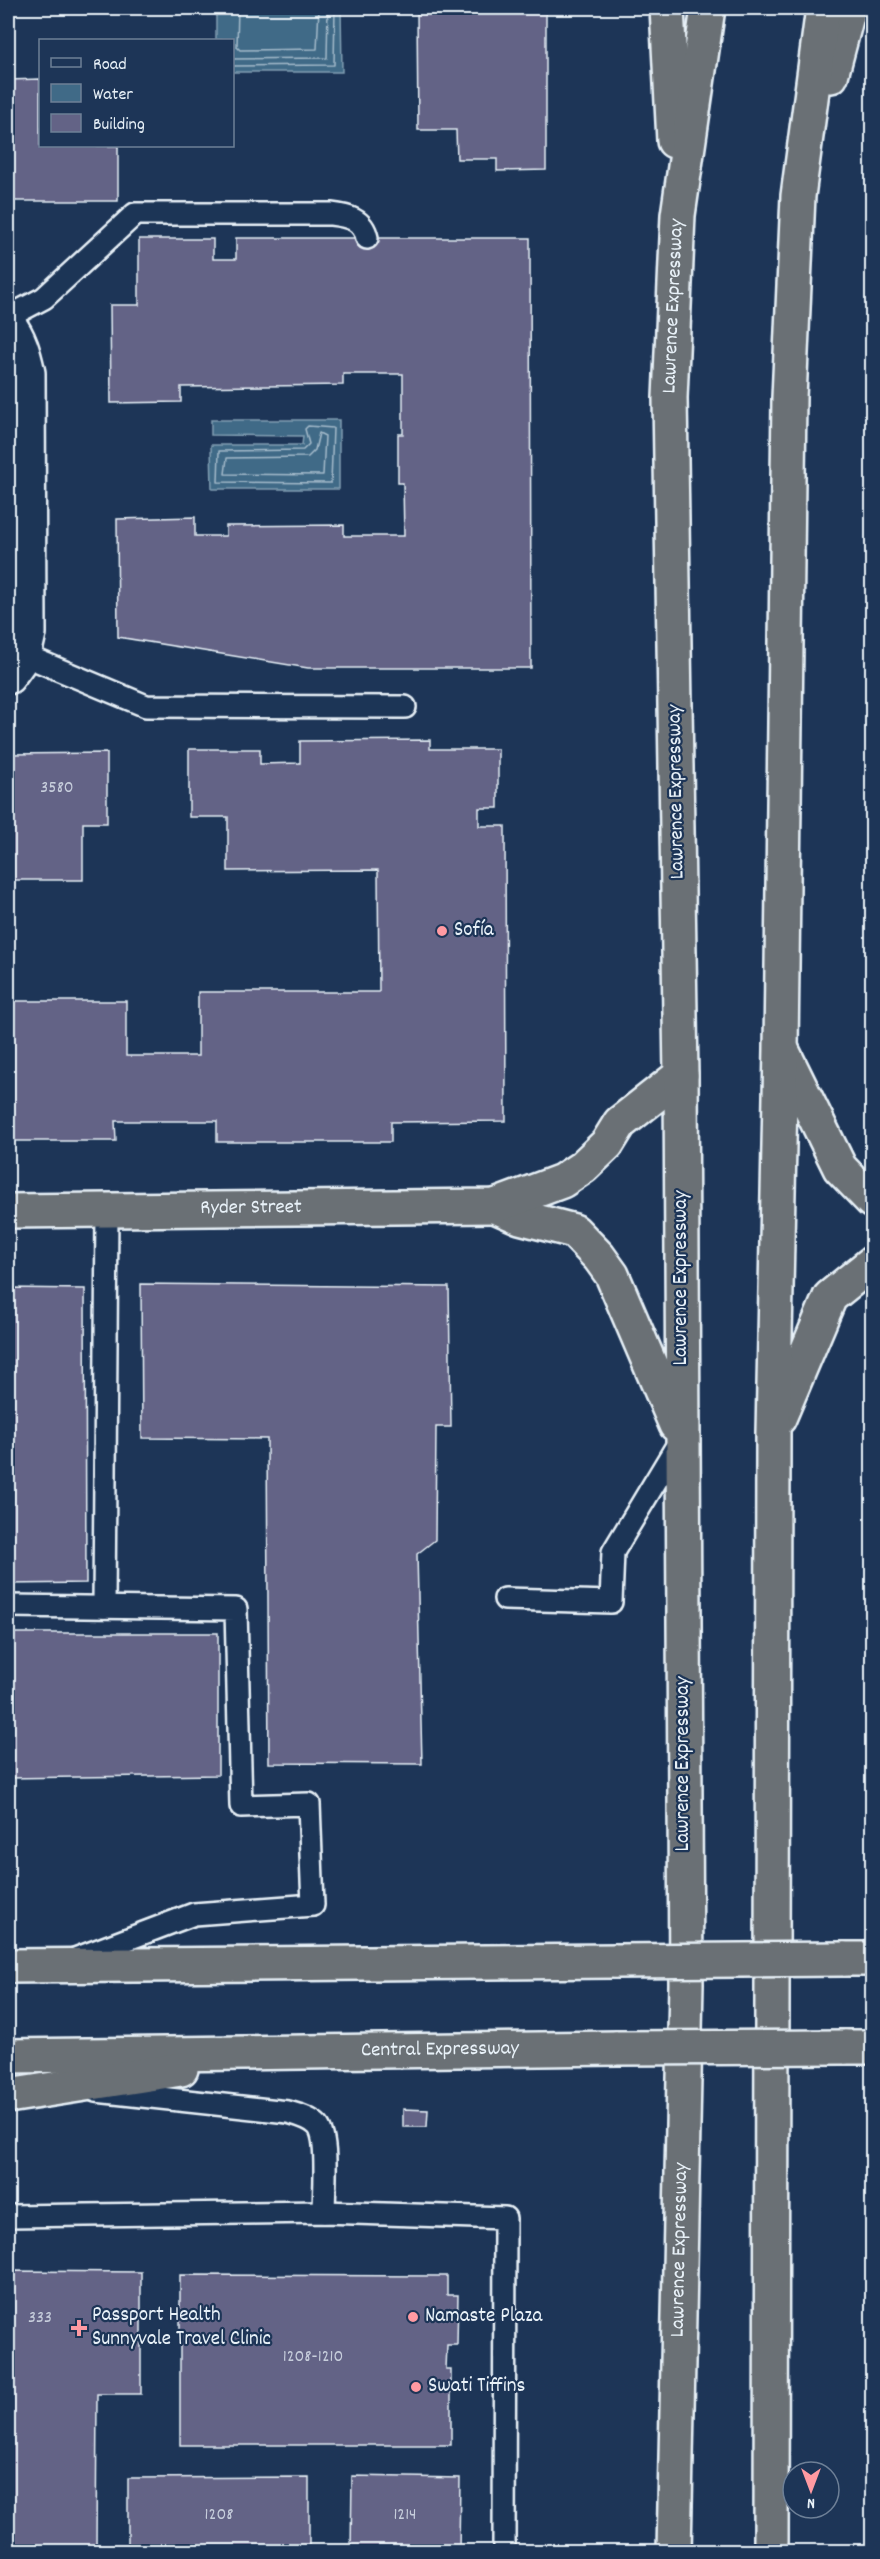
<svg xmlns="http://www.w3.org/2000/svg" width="880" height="2559" font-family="Dekko,sans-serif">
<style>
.water{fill:#406a87;stroke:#83a0b4;stroke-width:1.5}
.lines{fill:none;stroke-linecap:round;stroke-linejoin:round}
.shore{stroke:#a5bbcb;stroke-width:1.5}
.building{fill:#636386;stroke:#e8f1f8;stroke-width:1.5}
.lane-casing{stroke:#e8f1f8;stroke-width:26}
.street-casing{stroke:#e8f1f8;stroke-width:38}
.highway-casing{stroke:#e8f1f8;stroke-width:38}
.lane{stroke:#1d3557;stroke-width:21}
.street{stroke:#1d3557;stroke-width:33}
.highway{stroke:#6a7074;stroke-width:33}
.highway-bridge-casing{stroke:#e8f1f8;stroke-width:38;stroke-linecap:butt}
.highway-bridge{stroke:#6a7074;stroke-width:33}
.poi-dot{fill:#ff9aa2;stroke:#1d3557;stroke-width:2}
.labels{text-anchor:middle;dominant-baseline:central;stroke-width:4.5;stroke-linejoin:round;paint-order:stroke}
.number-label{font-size:18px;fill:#c7cedc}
.street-label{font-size:21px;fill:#e8f1f8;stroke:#1d3557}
.poi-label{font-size:21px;fill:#e8f1f8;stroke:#1d3557;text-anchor:start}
</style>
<rect width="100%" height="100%" fill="#1d3557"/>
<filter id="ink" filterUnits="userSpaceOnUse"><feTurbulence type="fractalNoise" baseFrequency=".0167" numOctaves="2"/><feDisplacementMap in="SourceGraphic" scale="12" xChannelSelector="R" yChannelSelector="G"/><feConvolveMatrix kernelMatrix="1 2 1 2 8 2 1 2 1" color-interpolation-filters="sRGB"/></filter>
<g filter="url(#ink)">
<!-- water -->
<g class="water">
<polygon points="216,8 341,8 342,72 233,72 232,40 216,40"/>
<polygon points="211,420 339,420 339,489 212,489 211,445 302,445 303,436 211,435"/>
</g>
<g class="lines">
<!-- shore -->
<g class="shore">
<polyline points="238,8 237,47 240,50 317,49 319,8"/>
<polyline points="232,59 327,58 328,8"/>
<polyline points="232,66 334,65 335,8"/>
<polygon points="308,426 333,428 331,483 218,482 219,451 303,450 309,444 305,429"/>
<polygon points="319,433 325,436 323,475 225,474 227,458 308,457 315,450"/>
</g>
</g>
<!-- building -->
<g class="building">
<polygon points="417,8 546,8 546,170 497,171 497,159 457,159 456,130 418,130"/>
<polygon points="40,79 40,146 118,146 118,201 8,201 8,80"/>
<polygon points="236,238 530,238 531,668 308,668 118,637 117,519 195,517 195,536 226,536 226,526 344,525 344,536 404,536 403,483 398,483 398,434 403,434 403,374 343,374 343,385 181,387 181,402 111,403 110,305 139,305 139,239 213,239 213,259 236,259"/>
<polygon points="430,740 430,749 498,749 498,808 479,808 479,826 505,826 506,1121 391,1122 391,1142 217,1142 217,1121 115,1121 116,1141 8,1141 8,1001 126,1001 126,1056 198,1056 198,992 379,992 378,870 228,871 228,817 189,817 189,749 260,749 260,764 300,763 300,741"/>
<polygon points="107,753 107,823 83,823 83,880 8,880 8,754"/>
<polygon points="141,1284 449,1287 451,1427 436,1427 435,1540 417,1554 422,1764 269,1763 267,1439 142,1438"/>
<polygon points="8,1288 85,1289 86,1583 8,1584"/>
<polygon points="8,1633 218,1633 218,1775 8,1778"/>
<polygon points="403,2109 428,2110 427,2127 403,2127"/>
<polygon points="8,2271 141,2272 141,2394 97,2394 96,2552 8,2552"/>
<polygon points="180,2275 447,2276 447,2295 458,2295 457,2345 447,2345 446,2369 451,2369 451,2445 180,2445"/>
<polygon points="352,2476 460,2478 459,2552 351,2552"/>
<polygon points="309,2477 309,2552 128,2552 128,2478"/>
</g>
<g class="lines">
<!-- lane casing -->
<g class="lane-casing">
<g id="lane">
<path d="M8 317 44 298 135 214H331C348 216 363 219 367 238"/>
<polyline points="24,655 146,706 405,707"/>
<polyline points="505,1599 611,1602 613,1552 681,1439"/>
<polyline points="8,1606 236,1609 241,1806 309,1804 313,1905 194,1914 75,1959"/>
<polyline points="104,1607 107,1211"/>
<path d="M96 2091 288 2112C298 2115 311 2118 318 2126 329 2140 324 2193 324 2212"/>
<polyline points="8,2216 324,2212 505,2218 504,2552"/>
</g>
</g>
<!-- street casing -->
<g class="street-casing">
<path id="street" d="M8 323C20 338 24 355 28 373L29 633 24 655 8 677"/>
</g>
<!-- highway casing -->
<g class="highway-casing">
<g id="highway">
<polyline points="667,8 674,141"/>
<polyline points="831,76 849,8"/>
<polyline points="783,1052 840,1168 872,1201"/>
<polyline points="495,1206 520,1217 574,1231 599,1257 612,1275 676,1425"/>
<path id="s1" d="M8 1211 495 1206 562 1181 583 1167 607 1144 620 1123 681 1075"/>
<polyline points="779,1418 830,1297 872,1263"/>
<polyline points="843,1959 872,1959"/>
<polyline points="8,1966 616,1961"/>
<polyline points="844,2047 872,2047"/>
<path id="s2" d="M8 2056 617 2048"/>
<polyline points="8,2096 181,2069"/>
<path id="s3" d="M674 2552 686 1984 681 1075 670 398 678 215 708 8"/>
<polyline points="771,2552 773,1433 781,1049 789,398 798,196 823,8"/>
</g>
</g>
<!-- lane -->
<use href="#lane" class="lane"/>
<!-- street -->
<use href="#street" class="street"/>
<!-- highway -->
<use href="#highway" class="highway"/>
<!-- highway-bridge casing -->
<g class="highway-bridge-casing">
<g id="highway-bridge">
<polyline points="616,1961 843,1959"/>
<polyline points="617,2048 844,2047"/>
</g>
</g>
<!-- highway-bridge -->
<use href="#highway-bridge" class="highway-bridge"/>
</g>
</g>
<!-- markers -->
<g class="poi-dot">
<circle cx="442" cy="931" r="6"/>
<circle cx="413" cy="2317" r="6"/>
<path d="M76 2319h6v6h6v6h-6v6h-6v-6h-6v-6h6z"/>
<circle cx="416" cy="2387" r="6"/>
</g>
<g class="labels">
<!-- number labels -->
<g class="number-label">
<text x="57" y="788">3580</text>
<text x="40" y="2318">333</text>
<text x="313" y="2357">1208-1210</text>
<text x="219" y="2515">1208</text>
<text x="405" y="2515">1214</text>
</g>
<!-- street labels -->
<g class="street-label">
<text stroke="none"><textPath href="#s3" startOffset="2246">Lawrence Expressway</textPath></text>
<text transform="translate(677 792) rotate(-91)">Lawrence Expressway</text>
<text stroke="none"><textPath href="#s1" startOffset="243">Ryder Street</textPath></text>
<text transform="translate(682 1278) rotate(-90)">Lawrence Expressway</text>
<text transform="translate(684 1764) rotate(-90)">Lawrence Expressway</text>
<text stroke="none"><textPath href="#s2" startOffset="432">Central Expressway</textPath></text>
<text stroke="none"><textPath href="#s3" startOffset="302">Lawrence Expressway</textPath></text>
</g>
<!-- poi labels -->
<g class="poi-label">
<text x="454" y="931">Sofía</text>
<text x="92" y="2316">Passport Health<tspan x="92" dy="24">Sunnyvale Travel Clinic</tspan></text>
<text x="425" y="2317">Namaste Plaza</text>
<text x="428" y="2387">Swati Tiffins</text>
</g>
</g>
<!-- margin -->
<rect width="880" height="2559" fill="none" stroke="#1d3557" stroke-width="30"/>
<rect x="15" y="15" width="850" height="2529" fill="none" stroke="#e8f1f8" stroke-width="2" filter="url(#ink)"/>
<!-- legend -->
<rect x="39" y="39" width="195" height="108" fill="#1d3557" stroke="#6e8097" stroke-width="1.5"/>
<rect x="51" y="58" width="30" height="9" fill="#1d3557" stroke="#6e8097" stroke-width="1.5"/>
<text x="93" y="69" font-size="18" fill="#e8f1f8">Road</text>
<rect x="51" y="84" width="30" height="18" fill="#406a87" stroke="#6e8097" stroke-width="1.5"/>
<text x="93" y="99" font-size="18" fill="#e8f1f8">Water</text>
<rect x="51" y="114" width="30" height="18" fill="#636386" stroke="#6e8097" stroke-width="1.5"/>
<text x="93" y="129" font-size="18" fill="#e8f1f8">Building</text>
<!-- north arrow -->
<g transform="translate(811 2490) rotate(180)"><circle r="28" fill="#1d3557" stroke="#6e8097" stroke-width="1.5"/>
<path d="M0-4.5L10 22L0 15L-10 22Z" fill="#ff9aa2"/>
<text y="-9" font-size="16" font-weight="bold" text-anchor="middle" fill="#e8f1f8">N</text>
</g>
</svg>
